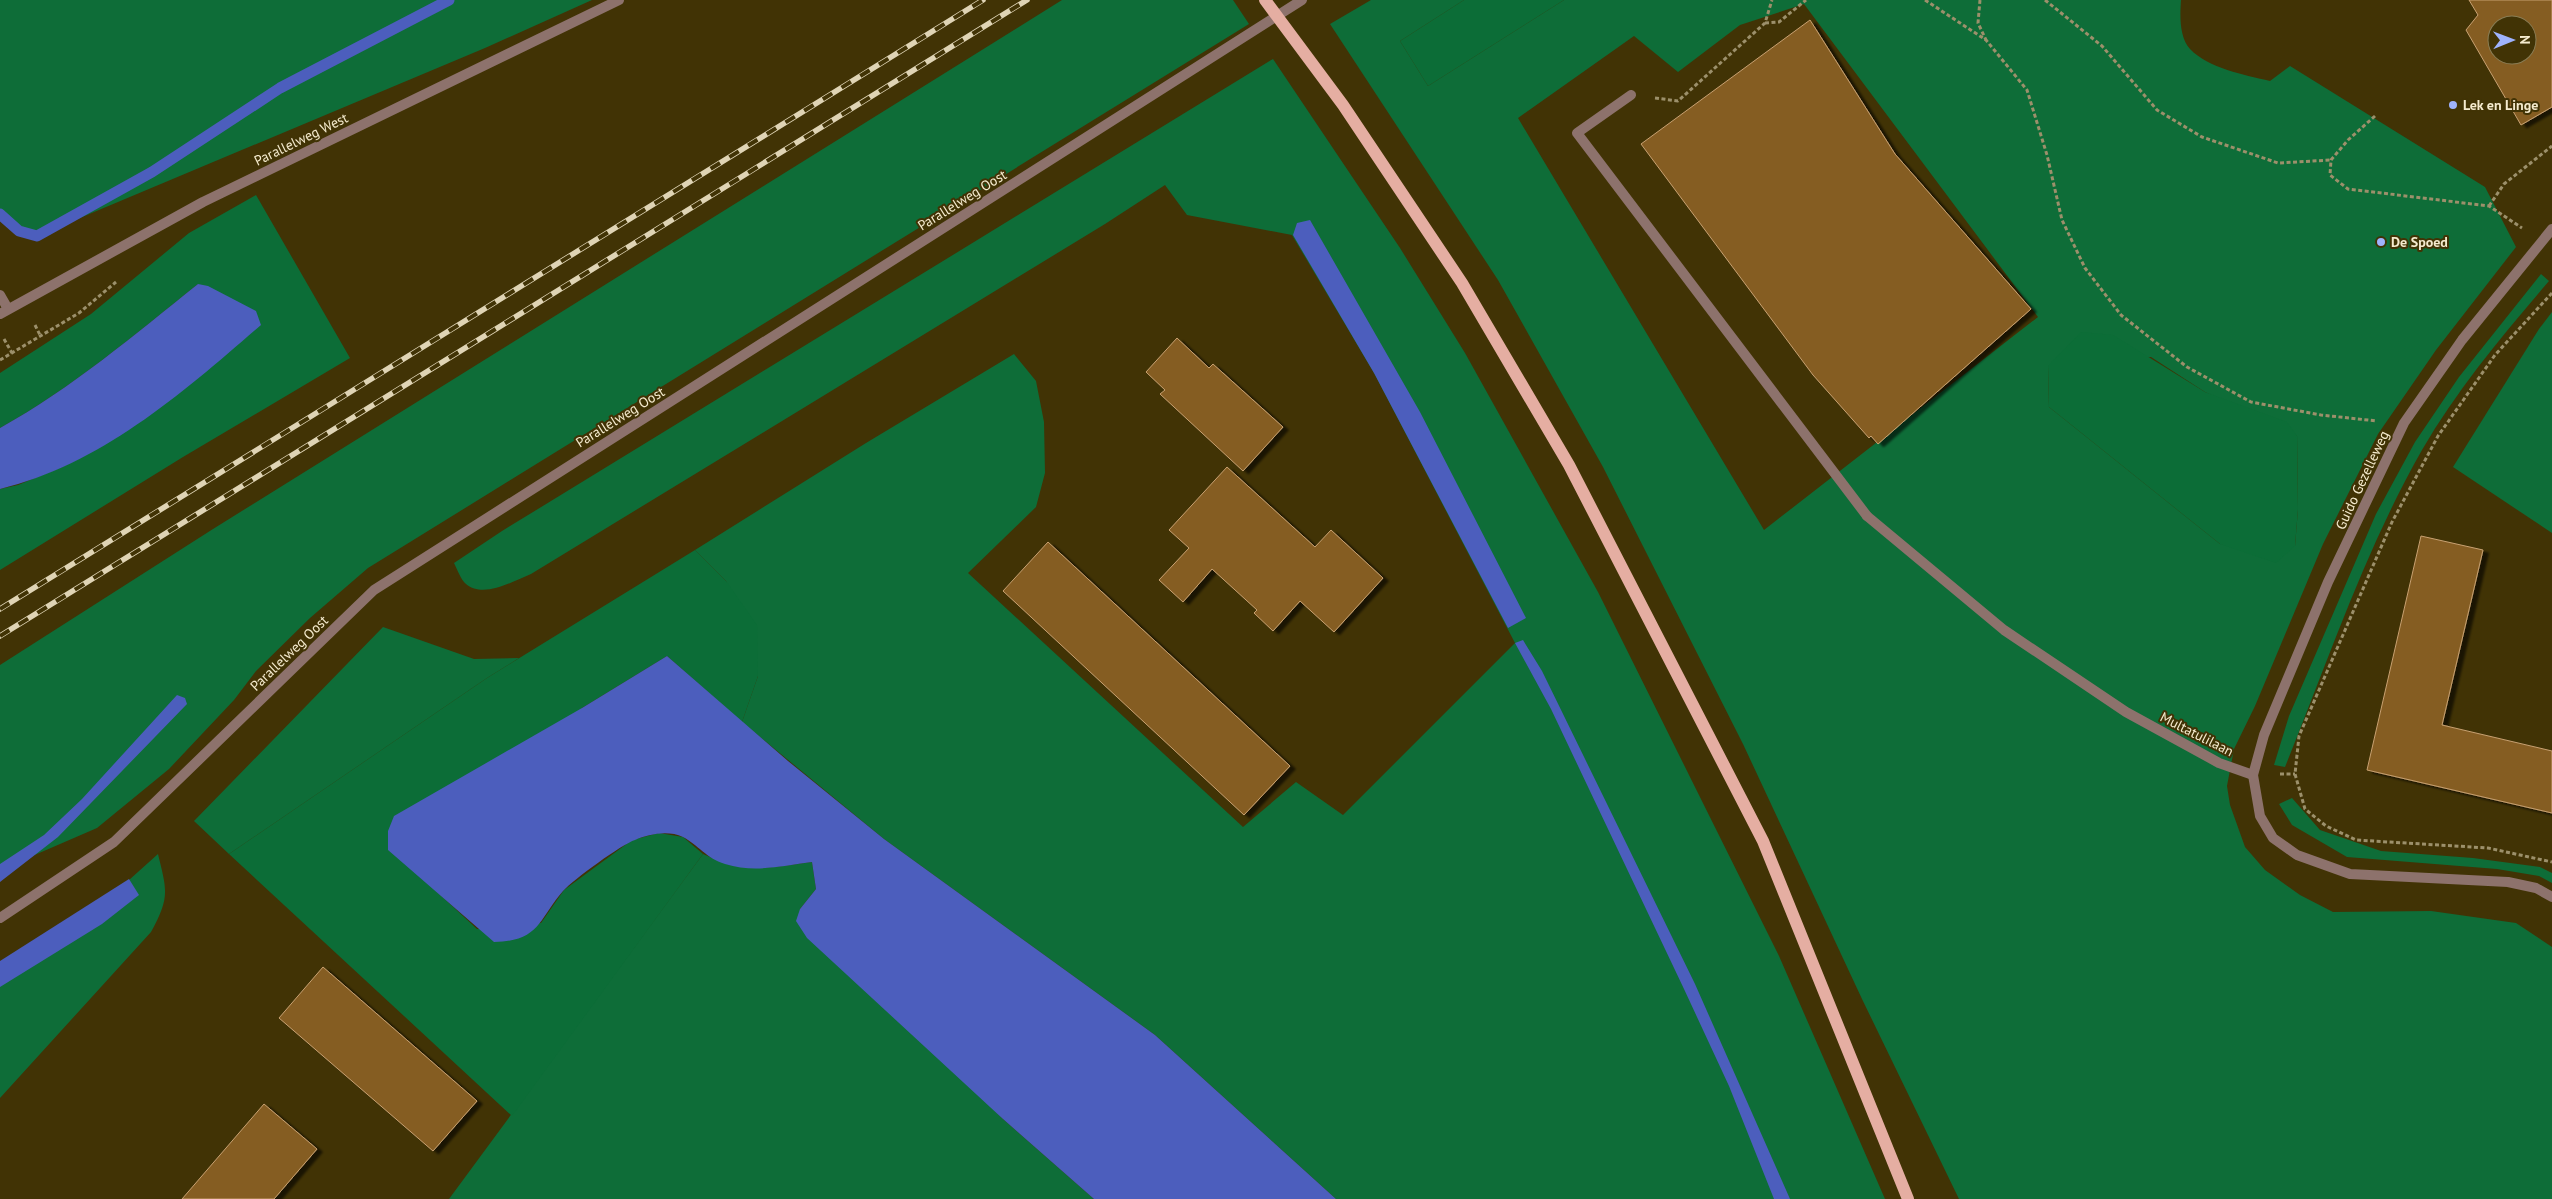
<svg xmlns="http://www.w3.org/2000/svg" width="2552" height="1199" font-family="'PT Sans',sans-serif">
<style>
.green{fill:#0e6d38;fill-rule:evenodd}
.forest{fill:#0c6d37}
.water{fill:#4c5ebd}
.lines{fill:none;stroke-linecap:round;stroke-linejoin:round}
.stream{stroke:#4c5ebd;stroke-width:11}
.building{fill:#855d24;stroke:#c8a171;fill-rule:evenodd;filter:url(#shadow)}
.path{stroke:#9c906b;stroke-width:3;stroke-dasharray:4 2.5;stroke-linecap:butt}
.service{stroke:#8d726c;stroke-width:10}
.minor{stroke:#8d726c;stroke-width:10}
.primary{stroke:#e5aea2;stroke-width:12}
.rail-casing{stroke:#dfd4b5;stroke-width:5.5}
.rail{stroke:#413305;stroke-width:4;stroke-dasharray:11;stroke-linecap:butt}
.poi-dot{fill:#9fb3fd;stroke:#413305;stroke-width:2}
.labels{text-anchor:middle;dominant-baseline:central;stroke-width:4;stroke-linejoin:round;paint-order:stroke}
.poi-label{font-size:14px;font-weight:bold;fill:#f5ebce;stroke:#413305;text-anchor:start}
.street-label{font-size:14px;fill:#f5ebce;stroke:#413305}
</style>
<defs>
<filter id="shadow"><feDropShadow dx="5.5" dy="3" stdDeviation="1" flood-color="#0009"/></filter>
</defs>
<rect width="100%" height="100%" fill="#413305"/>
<!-- green -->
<g class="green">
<polygon points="0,0 592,0 485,48 37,236 19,231 0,212"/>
<polygon points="1062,0 1233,0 1249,24 368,568 310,618 256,671 234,700 169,769 97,828 0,870 0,665 213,529"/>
<path d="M1371 0H1464L1400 41 1428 86 1564 0H2181C2180 15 2179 37 2190 49 2208 68 2245 75 2270 81L2290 66 2485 187 2516 247 2436 350 2378 434 2323 544 2255 706 2234 749 2227 786 2230 805 2245 847 2265 870 2300 895 2333 912 2431 911 2516 923 2552 947V1199H1959L1862 999 1743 744 1603 467 1498 280 1330 24ZM1804 4 2038 317 1764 530 1518 118 1634 36 1678 72 1740 25ZM2151 357 2205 392 2297 436 2298 509 2295 546 2220 544 2049 407 2048 366Z"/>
<path d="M1273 59 1400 248 1465 353 1598 592 1779 956 1885 1199H1336L1155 1035 884 839 742 722 758 676 726 581 695 550 866 443 1014 354 1036 381 1044 422 1045 473 1036 507 968 573 1243 827 1296 782 1343 815 1515 643 1374 373 1292 235 1187 215 1165 185 1105 224 531 574C513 581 484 599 466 584 461 580 457 569 454 563L502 531Z"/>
<path d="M2541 274 2549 281C2502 336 2458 388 2422 450 2365 550 2328 661 2285 767L2274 765 2289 716 2376 514 2415 442 2459 377Z"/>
<polygon points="2552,312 2552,533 2453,467 2539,329"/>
<polygon points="383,627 474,659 519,658 487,678 229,854 194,821"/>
<polygon points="2292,798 2320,830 2381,851 2473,858 2540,867 2552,873 2552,883 2539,876 2497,869 2347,857 2292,825 2279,804"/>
<path d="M158 854C167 891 170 897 151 932L0 1098V963L119 889Z"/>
<path d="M703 854C747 874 766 868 812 862L816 889 800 909 1003 1119 1094 1199H449Z"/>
</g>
<!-- forest -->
<g class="forest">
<polygon points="1464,0 1564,0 1428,86 1400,41"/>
<path d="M256 195 350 358 183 457 0 570V489L18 485 64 466 117 437 198 284C134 335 72 388 0 428V373L91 314 189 233Z"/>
<polygon points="2081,332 2113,335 2205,392 2287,422 2297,436 2298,509 2295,546 2276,563 2220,544 2049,407 2048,366"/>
<polygon points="695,550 726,581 757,625 758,676 742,722 667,656 582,708 436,891 477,929 541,923 564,890 632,840 659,833 683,837 703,854 512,1116 229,854 487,678"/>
</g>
<!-- water -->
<g class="water">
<polygon points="1310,220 1420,412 1526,618 1508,628 1374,373 1293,235 1297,223"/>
<path d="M198 284 208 286 256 311 261 325C185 391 101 465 0 489V428C72 388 134 335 198 284Z"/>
<polygon points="1523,640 1542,671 1695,984 1790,1199 1774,1199 1729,1086 1684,989 1551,709 1515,643"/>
<path d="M667 656 788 761 884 839 1155 1035 1336 1199H1094L1003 1119 807 938 796 921 800 909 816 889 812 862C782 866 754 873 725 864 706 858 698 845 683 837 668 830 649 834 635 840 622 844 573 880 563 891 538 920 540 941 494 942L388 850V831L394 816 582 708Z"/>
<polygon points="177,695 185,698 187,704 58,837 0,882 0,864 44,835 82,799"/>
<polygon points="129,879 139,895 102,924 0,987 0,961"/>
</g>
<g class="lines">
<!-- stream -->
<polyline class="stream" points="0,214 19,231 37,236 152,172 280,88 449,0"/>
</g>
<!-- building -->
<g class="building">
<path d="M2469 0H2552V107L2521 125 2466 30 2478 15ZM2497 25H2527V55H2497Z"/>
<polygon points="1810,20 1895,154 2031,309 1878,444 1871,436 1869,438 1813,375 1641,144"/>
<polygon points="1177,338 1209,368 1213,364 1283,427 1243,471 1160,394 1165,390 1146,372"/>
<polygon points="1227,467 1315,547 1331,530 1383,578 1334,632 1300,601 1273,631 1254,613 1257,610 1212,569 1183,602 1159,580 1189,548 1169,530"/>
<polygon points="2421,536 2483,550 2442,725 2552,751 2552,813 2367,770"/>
<polygon points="1048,542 1290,766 1244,815 1003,591"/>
<polygon points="323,967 477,1101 433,1151 279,1018"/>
<polygon points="264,1104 317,1149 274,1199 182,1199"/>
</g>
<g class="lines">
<!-- path -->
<g class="path">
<polyline points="1925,0 1986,40 2027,90 2047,155 2062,220 2085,268 2121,315 2187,367 2251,402 2321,415 2377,421"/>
<polyline points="1980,0 1978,23 1986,40"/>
<polyline points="2045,0 2102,46 2157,110 2202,137 2278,163 2331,160"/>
<polyline points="1765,23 1779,22 1806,0"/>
<polyline points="1655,98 1678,101 1765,23 1772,0"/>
<polyline points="2375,116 2348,140 2331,160 2330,175 2348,189 2489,206 2522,228"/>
<polyline points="2489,206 2504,184 2552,146"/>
<polyline points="2552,293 2495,355 2438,436 2392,522 2299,736 2295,774 2305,809 2326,826 2356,840 2488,848 2552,862"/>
<polyline points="35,325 40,335"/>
<polyline points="4,339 12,353"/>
<polyline points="0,360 79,313 116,282"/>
<polyline points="2280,774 2295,774"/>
</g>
<!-- service -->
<polyline class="service" points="1631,95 1577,133 1867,516"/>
<!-- minor -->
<g class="minor">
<polyline points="2552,229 2462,340 2404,423 2328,582 2264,735 2253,775 2260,816 2273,838 2297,855 2350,874 2508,882 2536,888 2552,897"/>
<polyline points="0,295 8,309"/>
<polyline points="0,314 203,202 619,0"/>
<polyline points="1867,516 2004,630 2126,712 2219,763 2253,775"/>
<polyline points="0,918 114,842 374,590 1302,0"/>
</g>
<!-- primary -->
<polyline class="primary" points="1265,0 1343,105 1462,283 1569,465 1763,841 1908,1199"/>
<!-- rail casing -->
<g class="rail-casing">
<g id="rail">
<polyline points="0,609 983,0"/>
<polyline points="0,636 1027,0"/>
</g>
</g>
<!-- rail -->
<use href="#rail" class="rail"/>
</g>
<!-- markers -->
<g class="poi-dot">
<circle cx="2453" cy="105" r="5"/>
<circle cx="2381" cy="242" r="5"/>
</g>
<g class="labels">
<!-- poi labels -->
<g class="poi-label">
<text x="2463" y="105">Lek en Linge</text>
<text x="2391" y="242">De Spoed</text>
</g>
<!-- street labels -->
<g class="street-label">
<text transform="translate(301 139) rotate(-26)">Parallelweg West</text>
<text transform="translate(962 200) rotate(-32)">Parallelweg Oost</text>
<text transform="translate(620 417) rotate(-32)">Parallelweg Oost</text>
<text transform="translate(2362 480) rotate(-65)">Guido Gezelleweg</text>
<text transform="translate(289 653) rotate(-44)">Parallelweg Oost</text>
<text transform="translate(2197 734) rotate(27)">Multatulilaan</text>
</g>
</g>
<!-- north arrow -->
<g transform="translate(2512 40) rotate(89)"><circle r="24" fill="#413305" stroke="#897d55"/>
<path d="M0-4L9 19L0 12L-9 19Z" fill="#9fb3fd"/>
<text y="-8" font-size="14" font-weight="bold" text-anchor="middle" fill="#f5ebce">N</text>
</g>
</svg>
